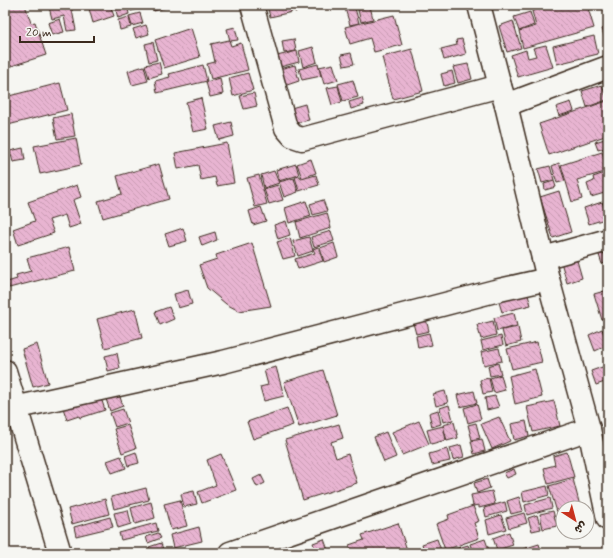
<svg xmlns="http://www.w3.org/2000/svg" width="613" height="558" font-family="Mynerve,'Playpen Sans Arabic',sans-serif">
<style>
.building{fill:url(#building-back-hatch);stroke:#3b2a1e}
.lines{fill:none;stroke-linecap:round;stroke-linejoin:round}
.street-casing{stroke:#3b2a1e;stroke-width:25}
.street{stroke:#f6f6f2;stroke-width:22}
</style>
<defs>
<pattern id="building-back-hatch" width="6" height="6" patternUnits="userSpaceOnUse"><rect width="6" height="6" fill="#e8b4d1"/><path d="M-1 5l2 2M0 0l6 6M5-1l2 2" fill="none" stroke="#c89bb3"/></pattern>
</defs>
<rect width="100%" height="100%" fill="#f6f6f2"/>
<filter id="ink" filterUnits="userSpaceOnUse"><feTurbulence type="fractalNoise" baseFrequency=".025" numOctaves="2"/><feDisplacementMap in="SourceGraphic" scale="8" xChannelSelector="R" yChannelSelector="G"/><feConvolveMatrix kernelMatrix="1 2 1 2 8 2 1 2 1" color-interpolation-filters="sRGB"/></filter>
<g filter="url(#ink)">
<!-- building -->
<g class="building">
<polygon points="10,5 25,5 31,23 35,22 46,55 5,68 5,11 9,10 7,6"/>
<polygon points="57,5 71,5 76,30 67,31 64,16 52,19 49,7"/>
<polygon points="88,5 110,5 114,16 93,23"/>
<polygon points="119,5 127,5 129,14 118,18 115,7"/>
<polygon points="129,5 138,5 139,9 131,11"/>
<polygon points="152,5 174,5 154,11"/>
<polygon points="267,5 290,5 292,12 270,17"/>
<polygon points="293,5 320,5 295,12"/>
<polygon points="344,5 367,5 355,8 359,23 350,25"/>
<polygon points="553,5 587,5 594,28 523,48 519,31 536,26 532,11"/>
<polygon points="603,5 608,5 608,23"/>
<polygon points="370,6 373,19 361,22 358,10"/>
<polygon points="530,12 534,25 519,31 514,17"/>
<polygon points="140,13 143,23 132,26 129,16"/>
<polygon points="394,15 402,45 374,52 370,38 350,44 345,27"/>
<polygon points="129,17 131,27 120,30 118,20"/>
<polygon points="60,19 64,32 52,35 48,23"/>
<polygon points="513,21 521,48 507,52 499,26"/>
<polygon points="146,25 149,34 136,38 133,29"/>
<polygon points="235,27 238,40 230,41 227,29"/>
<polygon points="608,27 608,42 606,42 602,29"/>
<polygon points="191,28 200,57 164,68 155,40"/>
<polygon points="594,36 598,54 557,64 553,46"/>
<polygon points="294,39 296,51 284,53 282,41"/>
<polygon points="462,39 466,54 444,60 441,49 457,45 456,40"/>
<polygon points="229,40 231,46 241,43 248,70 211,79 207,64 215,62 211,44"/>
<polygon points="153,42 157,60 149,62 145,44"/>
<polygon points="546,45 553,67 518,77 511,55 526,50 528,58 536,56 533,48"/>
<polygon points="313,47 317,62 303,67 299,51"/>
<polygon points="412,49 423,91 393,99 382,57"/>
<polygon points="297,51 299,62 280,67 277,56"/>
<polygon points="351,53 354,64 344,66 341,55"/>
<polygon points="159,62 162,74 149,78 145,65"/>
<polygon points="318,64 321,76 302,80 299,69"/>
<polygon points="333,64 338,80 324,84 319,67"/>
<polygon points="468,64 472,79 458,83 453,67"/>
<polygon points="203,65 207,81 157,93 155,81 170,77 169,74"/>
<polygon points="295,65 299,81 284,86 279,69"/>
<polygon points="144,66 148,81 132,85 128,71"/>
<polygon points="452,71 455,83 444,86 441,74"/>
<polygon points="248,73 253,90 233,96 229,78"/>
<polygon points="220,78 223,94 210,97 206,82"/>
<polygon points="608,79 608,94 607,94 603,80"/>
<polygon points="353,80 358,97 343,101 338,84"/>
<polygon points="60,83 67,110 8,125 5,113 5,97"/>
<polygon points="602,85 607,100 587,107 582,91"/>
<polygon points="338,86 342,102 332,105 327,88"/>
<polygon points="254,93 257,106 244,109 240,96"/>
<polygon points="201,98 208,129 193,132 186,102"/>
<polygon points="362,98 364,105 351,109 349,102"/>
<polygon points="607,101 608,135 549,155 539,124"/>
<polygon points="571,102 574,111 559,116 556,107"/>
<polygon points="305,104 309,120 295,123 291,108"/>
<polygon points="71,114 75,136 57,139 53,118"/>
<polygon points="231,122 234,136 219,140 215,126"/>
<polygon points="76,138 81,165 40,174 34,146"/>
<polygon points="608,138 608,147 598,150 595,142"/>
<polygon points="227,143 234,183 217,186 215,177 201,180 198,165 178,169 175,153"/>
<polygon points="23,148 25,160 13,162 10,151"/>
<polygon points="608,148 608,157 606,157 603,149"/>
<polygon points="602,152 608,171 577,180 582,199 572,202 561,165"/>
<polygon points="311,159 316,173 302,178 297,164"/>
<polygon points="559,163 565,181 557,183 552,166"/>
<polygon points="159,164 169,199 103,218 98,201 122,194 117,176"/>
<polygon points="296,164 299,175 279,181 276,170"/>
<polygon points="550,166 554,180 542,183 538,169"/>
<polygon points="274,171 279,183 264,188 261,175"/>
<polygon points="608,172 608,192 591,197 587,184 594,181 593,177"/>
<polygon points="259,175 267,204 255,207 247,178"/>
<polygon points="316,175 319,185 299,191 295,177 300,176 301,179"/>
<polygon points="294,178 298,192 284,197 279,182"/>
<polygon points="554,181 556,187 545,190 544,184"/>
<polygon points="77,185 81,197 73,200 81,224 69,228 65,215 49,220 54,233 18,245 13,229 35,221 28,202"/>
<polygon points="278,185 283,200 269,204 264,189"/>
<polygon points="559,191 571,232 553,238 540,197"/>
<polygon points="323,200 327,211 313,215 310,204"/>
<polygon points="306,201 311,216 289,223 285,208"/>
<polygon points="608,201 608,216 603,202"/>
<polygon points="602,202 608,218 589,224 584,208"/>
<polygon points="261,207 266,221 253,225 249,211"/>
<polygon points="327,213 331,228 300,238 296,222"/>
<polygon points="286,221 290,235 278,239 274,225"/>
<polygon points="183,228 187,241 169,246 165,234"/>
<polygon points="331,231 334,241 314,247 311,237"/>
<polygon points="215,232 217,240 202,246 199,237"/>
<polygon points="309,237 313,251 298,256 293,241"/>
<polygon points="290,238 295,256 283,259 277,242"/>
<polygon points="252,243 271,306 239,311 226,304 207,288 199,265 217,259 216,255"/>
<polygon points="334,243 338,257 324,262 320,248"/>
<polygon points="69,247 75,271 9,288 7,282 17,279 16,275 31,271 27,258"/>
<polygon points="318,247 323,261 298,269 295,259 315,253 313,249"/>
<polygon points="606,253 608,262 602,264 599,255"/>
<polygon points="576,257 582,278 567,283 561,262"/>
<polygon points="188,290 192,304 178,308 174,294"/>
<polygon points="608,290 608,318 602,320 594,294"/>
<polygon points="527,292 531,305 502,312 498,299"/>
<polygon points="169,307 174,319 160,325 155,312"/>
<polygon points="135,309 142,338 105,348 97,319"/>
<polygon points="514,313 517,326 497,331 494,318"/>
<polygon points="426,319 429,331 416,334 413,323"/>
<polygon points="493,321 496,335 481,339 477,325"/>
<polygon points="518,327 521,342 506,346 502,330"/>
<polygon points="608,328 608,341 603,330"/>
<polygon points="602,329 608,345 595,351 589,335"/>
<polygon points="429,333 432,345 418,348 416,336"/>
<polygon points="501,336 503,345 483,350 481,341"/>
<polygon points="537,342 542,362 512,369 507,349"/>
<polygon points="37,344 48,383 33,387 22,349"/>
<polygon points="499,348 502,361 484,365 481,352"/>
<polygon points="117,353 120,368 108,371 105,356"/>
<polygon points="498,363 501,374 490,376 488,366"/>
<polygon points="608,365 608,381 596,385 591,371"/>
<polygon points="276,367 284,396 264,401 260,387 268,385 264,370"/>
<polygon points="535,369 542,397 515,404 509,376"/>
<polygon points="323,370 337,415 299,427 284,382"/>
<polygon points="501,375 505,390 494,393 490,378"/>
<polygon points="489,378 492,392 483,394 480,380"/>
<polygon points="445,391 448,403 436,406 433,394"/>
<polygon points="474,391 477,403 460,407 457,395"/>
<polygon points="119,394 123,406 110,411 106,399"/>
<polygon points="100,395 105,410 80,418 79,416 67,420 63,408"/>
<polygon points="495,396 499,407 487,410 485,398"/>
<polygon points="554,401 560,426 533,432 527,407"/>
<polygon points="477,404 481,419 468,423 464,408"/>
<polygon points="449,405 453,420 443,422 440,408"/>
<polygon points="287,408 293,425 253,439 247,422"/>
<polygon points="123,409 128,423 115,427 110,413"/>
<polygon points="438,410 441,424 432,427 429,413"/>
<polygon points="499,417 510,441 492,449 481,424"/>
<polygon points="419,421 429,444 402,455 392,432"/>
<polygon points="526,421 529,436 514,440 511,424"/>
<polygon points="454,422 458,438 447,441 443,425"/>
<polygon points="476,423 480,438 472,440 468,425"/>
<polygon points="339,424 343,438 331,442 336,458 348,454 357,483 303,500 285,440"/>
<polygon points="608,424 608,437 606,437 603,425"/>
<polygon points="128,425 136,448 122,453 114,429"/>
<polygon points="443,426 446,440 431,444 427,430"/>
<polygon points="386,432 396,457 384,462 374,437"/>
<polygon points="482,439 485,451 474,454 471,441"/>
<polygon points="461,445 464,457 453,460 450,448"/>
<polygon points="447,449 450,461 432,465 429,454"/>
<polygon points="136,452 139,463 128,466 125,456"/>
<polygon points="567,452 574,477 548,484 544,468 555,465 553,456"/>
<polygon points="221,454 236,490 202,503 198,492 216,485 207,460"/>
<polygon points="121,456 126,468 112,473 107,461"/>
<polygon points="514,469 516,474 507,478 504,473"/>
<polygon points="261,475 265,483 257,487 253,479"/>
<polygon points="487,479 490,488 477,493 474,483"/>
<polygon points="573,479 580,506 572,508 563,508 563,510 557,512 549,486"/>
<polygon points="547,486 549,495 524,502 522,492"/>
<polygon points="146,488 149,500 114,509 111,497"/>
<polygon points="194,491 197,504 184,507 181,494"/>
<polygon points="492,491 495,504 479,508 479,505 473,506 471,495"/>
<polygon points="519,497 523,511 511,514 507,501"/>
<polygon points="550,498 552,508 527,515 525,505"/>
<polygon points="105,499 109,514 72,524 68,509"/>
<polygon points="180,500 187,526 171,530 164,504"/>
<polygon points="151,502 155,518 135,524 131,508"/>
<polygon points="505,502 507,511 486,517 484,508"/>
<polygon points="473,506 479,521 474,523 479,538 445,550 436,524 449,519 448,515"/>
<polygon points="128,510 131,524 118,528 114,513"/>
<polygon points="553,511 557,526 543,529 540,514"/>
<polygon points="524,513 527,523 509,528 506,518"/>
<polygon points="563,513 563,520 561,521 559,514"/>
<polygon points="501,515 506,529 489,534 486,520"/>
<polygon points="537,515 541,529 532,531 528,518"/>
<polygon points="110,517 113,527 76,536 74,527"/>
<polygon points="156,523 158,531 121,540 119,533"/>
<polygon points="398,523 408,553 352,553 349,545 364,540 362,535"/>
<polygon points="199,527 202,541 173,548 170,535"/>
<polygon points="509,532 513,545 497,550 493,538"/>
<polygon points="158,533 161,538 148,543 146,537"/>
<polygon points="324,539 329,553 317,553 313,543"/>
<polygon points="437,539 442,553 425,553 422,544"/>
<polygon points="485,539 490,553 473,553 470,544"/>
<polygon points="161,543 164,553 151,553 149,547"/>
<polygon points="539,544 542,553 524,553 523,549"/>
<polygon points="468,545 471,553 445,553 444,552"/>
<polygon points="294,549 296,553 285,553"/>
</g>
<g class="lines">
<!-- street casing -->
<g class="street-casing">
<g id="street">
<polyline points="252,5 286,128 293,136 302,139 500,86"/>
<polyline points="479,5 500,86 506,105 548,279 589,429 608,519"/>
<polyline points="506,105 608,67"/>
<polyline points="543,258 608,240"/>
<polyline points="5,371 60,553"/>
<polyline points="5,410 223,362 495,291 548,279"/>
<polyline points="230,553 589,429"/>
</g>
</g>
<!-- street -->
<use href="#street" class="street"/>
</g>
</g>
<!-- margin -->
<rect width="613" height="558" fill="none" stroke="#f6f6f2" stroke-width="20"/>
<rect x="10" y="10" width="593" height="538" fill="none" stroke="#3b2a1e" stroke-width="1.5" filter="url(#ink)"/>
<!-- north arrow -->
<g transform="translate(575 520) rotate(144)"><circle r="19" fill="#f6f6f2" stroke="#aba49d"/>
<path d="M0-3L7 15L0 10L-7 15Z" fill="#c8321e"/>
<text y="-6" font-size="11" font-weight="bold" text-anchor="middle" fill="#3b2a1e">ش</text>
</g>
<!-- scale -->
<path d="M20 36v6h74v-6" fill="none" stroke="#3b2a1e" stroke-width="2"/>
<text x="26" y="36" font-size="12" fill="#3b2a1e" stroke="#f6f6f2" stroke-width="3" paint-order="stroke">20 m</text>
</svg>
